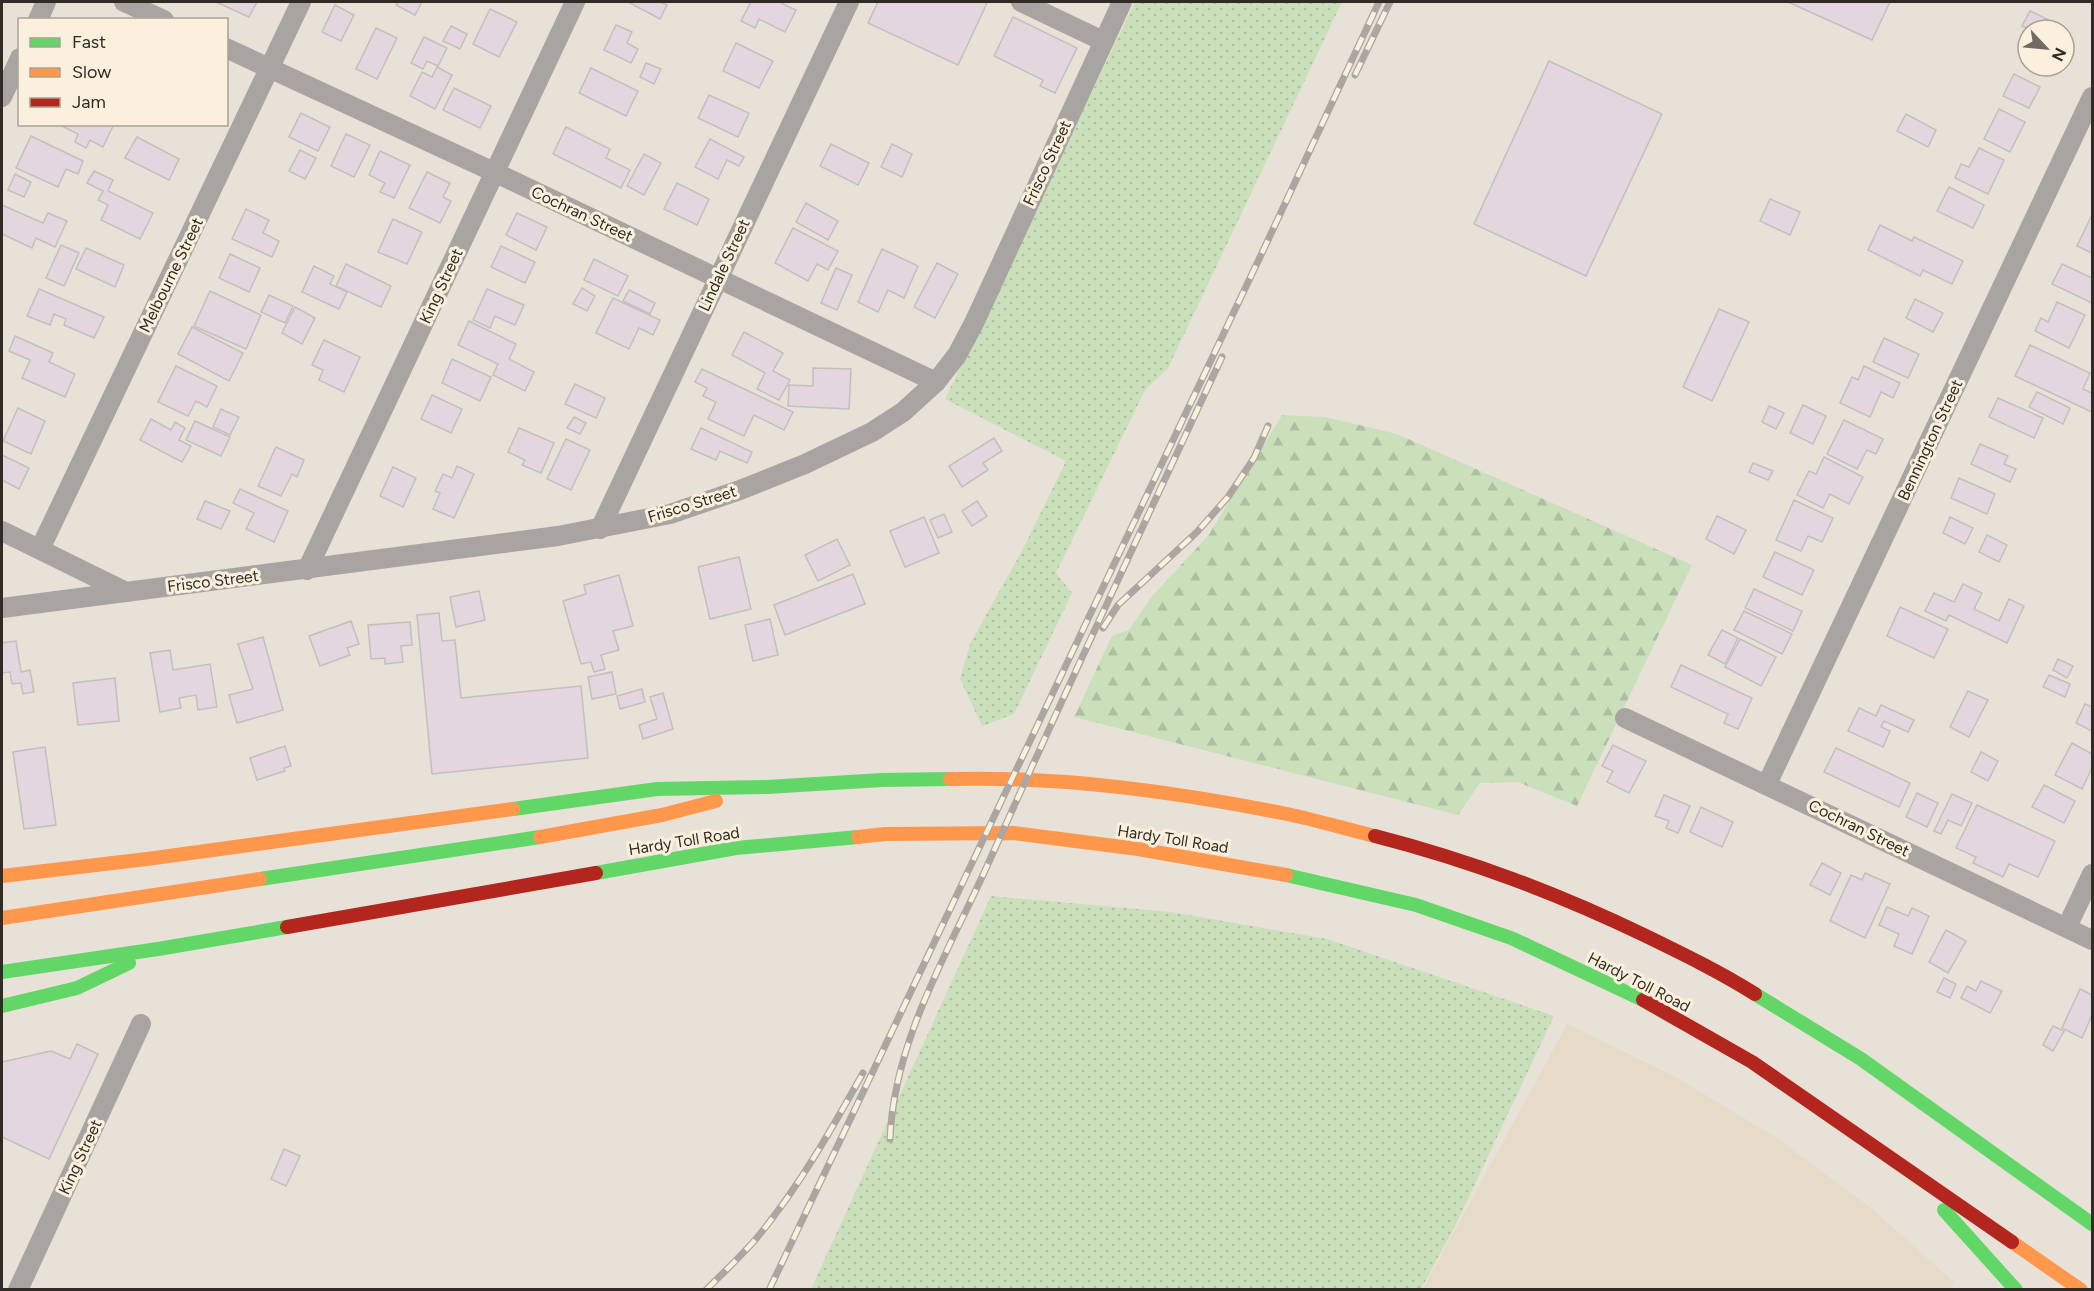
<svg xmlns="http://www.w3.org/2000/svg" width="2094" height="1291" font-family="Figtree,sans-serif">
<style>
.built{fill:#e6dbc8}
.grass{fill:url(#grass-dots)}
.forest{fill:url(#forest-firs)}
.building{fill:#e3d6df;stroke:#c4bfbd;stroke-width:1.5}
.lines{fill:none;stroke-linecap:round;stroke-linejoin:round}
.street{stroke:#a8a4a1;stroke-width:20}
.fast{stroke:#63d668;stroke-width:14}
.slow{stroke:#ff974d;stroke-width:14}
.jam{stroke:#b3261e;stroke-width:14}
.rail-casing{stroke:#aba6a1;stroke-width:7}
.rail{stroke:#fbf0dd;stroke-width:4.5;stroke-dasharray:14;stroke-linecap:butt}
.labels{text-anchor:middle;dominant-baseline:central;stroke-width:6;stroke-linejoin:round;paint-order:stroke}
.street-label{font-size:16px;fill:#302b24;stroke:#fbf0dd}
</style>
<defs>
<pattern id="grass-dots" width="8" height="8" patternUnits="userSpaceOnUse" patternTransform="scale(1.5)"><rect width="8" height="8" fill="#cae0bb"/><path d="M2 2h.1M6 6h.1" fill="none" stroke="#aec0a1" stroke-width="1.8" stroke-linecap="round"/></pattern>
<pattern id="forest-firs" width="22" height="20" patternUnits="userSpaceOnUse" patternTransform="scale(1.5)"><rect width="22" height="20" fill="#cae0bb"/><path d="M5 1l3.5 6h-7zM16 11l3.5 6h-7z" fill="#aec0a1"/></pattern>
</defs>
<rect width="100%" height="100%" fill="#e7e1d7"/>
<!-- built -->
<polygon class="built" points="1567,1024 1676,1077 1775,1137 1870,1207 1954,1282 1950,1289 1423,1289"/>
<!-- grass -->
<g class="grass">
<polygon points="1135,2 1342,2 1168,368 1145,390 1056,573 1072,593 1014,714 982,726 960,679 970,644 1023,549 1066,461 945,399"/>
<polygon points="991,896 1171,912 1327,939 1554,1016 1457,1222 1421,1289 811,1289"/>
</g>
<!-- forest -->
<polygon class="forest" points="1282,415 1325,417 1397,434 1692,565 1577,806 1518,782 1480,783 1458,815 1074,717 1112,636 1129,630 1152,596 1208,536"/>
<!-- building -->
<g class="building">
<polygon points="216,2 257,2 249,17"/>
<polygon points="398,2 422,2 415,15 396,5"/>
<polygon points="628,2 660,2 667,5 660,19"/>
<polygon points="751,2 779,2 796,10 785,32 759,19 755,28 741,21"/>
<polygon points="878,2 983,2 987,3 958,65 868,23"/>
<polygon points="1788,2 1890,2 1872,40"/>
<polygon points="335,5 354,15 341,41 322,32"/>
<polygon points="490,9 517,22 499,57 473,44"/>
<polygon points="2030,11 2049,20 2044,30 2031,30 2022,26"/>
<polygon points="1013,17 1077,48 1055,93 1040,86 1043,80 994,56"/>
<polygon points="616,25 632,32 627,43 638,49 631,63 604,50"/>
<polygon points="451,26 467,34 460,49 443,41"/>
<polygon points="376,28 397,38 377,79 356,69"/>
<polygon points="424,37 447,48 438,66 427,61 423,69 411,63"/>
<polygon points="736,43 773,61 759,88 723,71"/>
<polygon points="1549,61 1662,114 1586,276 1474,224"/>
<polygon points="646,63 661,69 654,84 640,77"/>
<polygon points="437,67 452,75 435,109 410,96 422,72 432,77"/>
<polygon points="591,68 638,91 626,116 579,93"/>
<polygon points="2014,74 2040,87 2029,108 2003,96"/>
<polygon points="454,88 491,106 480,128 443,110"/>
<polygon points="709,95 749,113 738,137 698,118"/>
<polygon points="1999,109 2025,122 2010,152 1984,139"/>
<polygon points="301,113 330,127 318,151 289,137"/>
<polygon points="1906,114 1936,130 1928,147 1897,131"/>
<polygon points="58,124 114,124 103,147 90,140 86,148 75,142 78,134"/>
<polygon points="566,127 610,149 606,158 630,170 621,188 553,154"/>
<polygon points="346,134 370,145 354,177 331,166"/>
<polygon points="31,136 83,161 78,174 66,169 58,187 16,168"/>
<polygon points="137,137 179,159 169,180 125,158"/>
<polygon points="710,139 744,157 739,166 727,160 718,179 695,167"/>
<polygon points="831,144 869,163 858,185 820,166"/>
<polygon points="892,144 912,154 902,177 881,167"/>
<polygon points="1979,148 2004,160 1988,194 1955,178 1961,164 1969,167"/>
<polygon points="300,150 316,158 305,179 289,171"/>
<polygon points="380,151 410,165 394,198 380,192 385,183 369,175"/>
<polygon points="644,154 661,163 644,195 627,186"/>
<polygon points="94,171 113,180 108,191 153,213 140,239 101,220 108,205 98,200 103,191 87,183"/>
<polygon points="427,172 450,183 443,197 451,201 440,223 409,208"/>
<polygon points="15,174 31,182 24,197 8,190"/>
<polygon points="677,183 709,199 697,225 664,209"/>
<polygon points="1949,187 1984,205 1973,228 1937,211"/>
<polygon points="1770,199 1800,212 1790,235 1760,221"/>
<polygon points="806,203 838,221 828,240 796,222"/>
<polygon points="2,205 43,223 48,213 67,221 55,247 36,238 32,248 2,234"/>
<polygon points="246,209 269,220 263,233 279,241 272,257 232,239"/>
<polygon points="517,213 547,227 536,250 506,235"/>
<polygon points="2092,215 2092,253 2077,246"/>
<polygon points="393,219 422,232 407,264 378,252"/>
<polygon points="1880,225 1912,241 1914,237 1963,261 1952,284 1923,270 1920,276 1868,250"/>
<polygon points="793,228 838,251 828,270 817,264 808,281 775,263"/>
<polygon points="61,245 79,253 64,286 46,278"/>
<polygon points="501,246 535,262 525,283 491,267"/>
<polygon points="86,248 124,265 115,287 76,269"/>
<polygon points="882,249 918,266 904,298 888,290 878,312 858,302"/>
<polygon points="230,254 260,268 249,292 219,278"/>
<polygon points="594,259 628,276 618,296 584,280"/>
<polygon points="937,263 958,274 935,318 914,307"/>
<polygon points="346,264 391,286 381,307 336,286"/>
<polygon points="2062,264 2092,278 2092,303 2052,284"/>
<polygon points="314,266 334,276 330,284 347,292 339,309 302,292"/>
<polygon points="836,268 852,275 837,310 821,303"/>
<polygon points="582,288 595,296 587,311 573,304"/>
<polygon points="39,289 104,317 94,338 64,325 66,319 54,314 50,325 27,316"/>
<polygon points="487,289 524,305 515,325 495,316 490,328 473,320"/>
<polygon points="629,290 655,303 650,314 623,301"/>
<polygon points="210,291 261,315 246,349 194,326"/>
<polygon points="269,295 293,306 285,323 261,312"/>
<polygon points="613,298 660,320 653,335 639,328 629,349 596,333"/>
<polygon points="1915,299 1943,313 1933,332 1906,318"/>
<polygon points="2057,302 2085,315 2069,348 2035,331 2041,318 2048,322"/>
<polygon points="295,307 315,318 302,344 282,333"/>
<polygon points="1719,309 1749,322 1712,401 1683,387"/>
<polygon points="469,321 516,344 509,359 534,372 525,391 493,375 498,364 458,345"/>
<polygon points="192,327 243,353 229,381 178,354"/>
<polygon points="744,332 783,353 773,371 790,380 779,400 757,389 765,373 732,355"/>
<polygon points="15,336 53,353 49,362 75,374 65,397 22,378 30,360 9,351"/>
<polygon points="1884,338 1919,354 1908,378 1873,362"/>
<polygon points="324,340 360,357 344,392 319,380 323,370 312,365"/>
<polygon points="2030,345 2090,373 2083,389 2092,393 2092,412 2015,376"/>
<polygon points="452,359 491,377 480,401 442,383"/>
<polygon points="176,366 217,386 207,407 196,401 188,416 158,402"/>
<polygon points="1864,366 1900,383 1893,398 1881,392 1870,417 1840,403 1852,377 1858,380"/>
<polygon points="813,368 851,369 849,409 788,406 789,385 813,386"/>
<polygon points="702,369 793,412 784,430 754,415 744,436 708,419 716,402 703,396 707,388 695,382"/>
<polygon points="575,384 605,398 596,418 565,404"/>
<polygon points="2037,392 2070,408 2063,424 2029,407"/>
<polygon points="432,395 462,409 451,433 421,419"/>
<polygon points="1998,398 2043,418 2034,438 1989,417"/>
<polygon points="1803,405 1826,416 1813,444 1790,433"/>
<polygon points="1769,406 1784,413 1776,429 1762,422"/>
<polygon points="18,408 45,421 31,454 3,441"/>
<polygon points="221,409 239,417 230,435 213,427"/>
<polygon points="574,417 586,423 580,434 567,428"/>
<polygon points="151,419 171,430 175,422 185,428 179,440 191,446 182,462 140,440"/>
<polygon points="1844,420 1883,439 1876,454 1867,450 1857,469 1827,454"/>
<polygon points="195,421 230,437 221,456 186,440"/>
<polygon points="519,428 554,443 541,473 522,465 525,460 508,452"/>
<polygon points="701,428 752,452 747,463 720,451 716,460 691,449"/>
<polygon points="994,438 1002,451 983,463 988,470 962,487 949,466"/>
<polygon points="566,439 590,450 571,490 547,479"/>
<polygon points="1980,444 2008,456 2004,464 2016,469 2010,482 1971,464"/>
<polygon points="276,447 304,460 297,477 292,474 281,496 258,486"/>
<polygon points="2,455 29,468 19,489 2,480"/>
<polygon points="1824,457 1863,477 1849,504 1830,494 1823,508 1797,495 1809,471 1816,474"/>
<polygon points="1753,463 1773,471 1768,480 1749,472"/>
<polygon points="457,466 474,474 454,518 433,509 440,493 435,491 443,474 452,478"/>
<polygon points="393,467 416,478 403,507 380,496"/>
<polygon points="1959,478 1995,494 1987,514 1951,498"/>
<polygon points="240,489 288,511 274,542 246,529 254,513 233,503"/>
<polygon points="1794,500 1833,518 1822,542 1808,536 1801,551 1776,540"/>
<polygon points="205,501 230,511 221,529 197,519"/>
<polygon points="977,501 987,516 972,526 962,511"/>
<polygon points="944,514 952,532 938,538 930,520"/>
<polygon points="1717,516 1746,530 1734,554 1706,539"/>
<polygon points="924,517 939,553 905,567 890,531"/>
<polygon points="1950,517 1973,528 1965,544 1943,533"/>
<polygon points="1987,535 2007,545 1999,562 1979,552"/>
<polygon points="837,539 850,565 818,581 805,555"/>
<polygon points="1775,552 1814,570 1802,595 1763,577"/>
<polygon points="739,557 751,609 710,619 698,567"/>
<polygon points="853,574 865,604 785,635 774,605"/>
<polygon points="619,575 633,626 613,631 619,650 601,655 605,669 594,672 591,662 581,664 563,601 586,594 584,585"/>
<polygon points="1963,584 1982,593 1974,609 1999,621 2009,599 2024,606 2007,643 1949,615 1946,621 1925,611 1934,593 1954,602"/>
<polygon points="1754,589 1802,611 1793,631 1745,608"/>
<polygon points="479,591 485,620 456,627 450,597"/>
<polygon points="1900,607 1948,629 1934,658 1887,636"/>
<polygon points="1744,611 1792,634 1782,654 1734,630"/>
<polygon points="439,613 442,641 455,640 461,698 581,686 588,758 432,774 417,615"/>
<polygon points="770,619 778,655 753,661 745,625"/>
<polygon points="351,621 359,644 347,648 350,655 320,666 309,636"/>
<polygon points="410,622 412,645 401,646 403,662 385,664 385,658 371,659 368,625"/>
<polygon points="1722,630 1738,638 1725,664 1708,655"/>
<polygon points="263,637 283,710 237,723 229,695 253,689 238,644"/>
<polygon points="1740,639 1776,657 1761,686 1725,667"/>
<polygon points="16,641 21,672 30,670 34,692 23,694 21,683 12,684 10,672 2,673 2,643"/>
<polygon points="170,650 173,670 210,664 217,707 198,710 196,695 179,698 181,708 160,712 150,653"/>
<polygon points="2058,659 2073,666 2067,678 2053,670"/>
<polygon points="1681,665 1752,698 1738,729 1724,723 1728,714 1671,687"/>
<polygon points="612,672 616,694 592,699 588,677"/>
<polygon points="2049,675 2070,684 2065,697 2043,687"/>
<polygon points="115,678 119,721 78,725 73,683"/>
<polygon points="642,689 645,702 620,709 617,696"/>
<polygon points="1968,691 1988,700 1969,737 1950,727"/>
<polygon points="663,693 673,729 643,739 639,725 657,719 650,697"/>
<polygon points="2085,704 2092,707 2092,731 2076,723"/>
<polygon points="1881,705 1914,720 1908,732 1884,721 1881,727 1890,731 1883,747 1848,731 1859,708 1876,716"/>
<polygon points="2072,743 2092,754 2092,768 2082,789 2055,775"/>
<polygon points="1613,745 1646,761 1629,793 1607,782 1613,771 1602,766"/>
<polygon points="285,746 291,766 284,768 285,771 257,780 250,758"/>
<polygon points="45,747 56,825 24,829 13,752"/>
<polygon points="1836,748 1910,783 1899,807 1824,772"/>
<polygon points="1981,752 1998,761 1988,781 1971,772"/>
<polygon points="2044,785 2075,801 2064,823 2032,807"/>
<polygon points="1917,793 1938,803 1927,827 1906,817"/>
<polygon points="1952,794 1972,803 1961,826 1948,820 1941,834 1934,831"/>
<polygon points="1664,795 1690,806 1678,833 1666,828 1669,821 1655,816"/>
<polygon points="1977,805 2055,841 2038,877 2009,864 2003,877 1973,863 1976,857 1956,848"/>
<polygon points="1701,807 1733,822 1722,847 1690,832"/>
<polygon points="1822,863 1841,873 1830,895 1810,885"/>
<polygon points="1865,873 1890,884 1865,938 1830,921 1851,875 1862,880"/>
<polygon points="1887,907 1908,916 1912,908 1929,916 1912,954 1894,946 1899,934 1879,925"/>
<polygon points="1946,930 1966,941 1948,973 1929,962"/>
<polygon points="1944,978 1956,984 1950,998 1937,992"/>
<polygon points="1981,981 2002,991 1990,1013 1961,998 1967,986 1976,991"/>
<polygon points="2080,989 2092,995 2092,1015 2082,1038 2062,1028"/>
<polygon points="2053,1026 2064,1031 2053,1051 2043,1045"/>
<polygon points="77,1044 98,1054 49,1159 2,1137 2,1062 51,1051 70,1059"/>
<polygon points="284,1149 300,1156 286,1186 271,1179"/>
</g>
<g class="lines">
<!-- street -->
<g class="street">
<polyline points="124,2 164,20"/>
<polyline points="1021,2 1103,41"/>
<polyline points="38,20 46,2"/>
<polyline points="226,48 494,172 936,382"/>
<polyline points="2,97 20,58"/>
<polyline points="600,529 849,2"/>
<polyline points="2,531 126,592"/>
<polyline points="40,549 301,2"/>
<polyline points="307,570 575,2"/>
<polyline points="2,608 558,536 670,514 740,490 805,464 872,432 903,412 936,382 957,355 974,323 1122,2"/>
<polyline points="1625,718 2092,940"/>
<polyline points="1767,784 2092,97"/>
<polyline points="2067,927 2092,874"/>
<polyline points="18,1290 141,1024"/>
</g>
<!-- fast -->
<g class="fast">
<polyline points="513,809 657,789 767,787 882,780 950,779"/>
<polyline points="596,873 736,848 858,837"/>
<polyline points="1286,875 1416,905 1511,938 1643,1000"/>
<polyline points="260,879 540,837"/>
<polyline points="2,972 158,949 287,927"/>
<polyline points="1755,994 1861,1059 2092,1224"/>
<polyline points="2,1006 77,988 129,963"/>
<polyline points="1944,1210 2016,1290"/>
</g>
<!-- slow -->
<g class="slow">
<path d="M950 779C1063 776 1176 792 1287 814 1316 820 1346 829 1375 836"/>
<polyline points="540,837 662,815 716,801"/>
<polyline points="858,837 885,834 1013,833 1138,849 1286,875"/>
<polyline points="2,876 147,859 513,809"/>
<polyline points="2,918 260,879"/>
<polyline points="2012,1242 2081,1290"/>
</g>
<!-- jam -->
<g class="jam">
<path d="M1375 836C1472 861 1556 893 1646 936 1683 954 1720 972 1755 994"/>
<polyline points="287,927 596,873"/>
<polyline points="1643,1000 1752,1062 2012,1242"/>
</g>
<!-- rail casing -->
<g class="rail-casing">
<g id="rail">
<polyline points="1355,75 1390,2"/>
<polyline points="1103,628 1118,605 1197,532 1228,497 1254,458 1268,426"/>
<path d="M890 1139C894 1040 948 953 988 864 1064 694 1143 526 1222 357"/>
<path d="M706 1290C723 1273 740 1257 755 1240 798 1189 831 1130 863 1073"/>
<polyline points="769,1290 1261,255 1379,2"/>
</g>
</g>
<!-- rail -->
<use href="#rail" class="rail"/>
</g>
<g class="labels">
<!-- street labels -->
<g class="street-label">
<text transform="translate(1047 163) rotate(-65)">Frisco Street</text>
<text transform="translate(582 214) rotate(25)">Cochran Street</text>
<text transform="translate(724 265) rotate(-65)">Lindale Street</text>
<text transform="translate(171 275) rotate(-64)">Melbourne Street</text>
<text transform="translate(441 286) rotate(-65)">King Street</text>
<text transform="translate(1930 440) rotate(-65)">Bennington Street</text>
<text transform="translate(692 504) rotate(-17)">Frisco Street</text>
<text transform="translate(213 581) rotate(-7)">Frisco Street</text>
<text transform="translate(1859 828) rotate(26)">Cochran Street</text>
<text transform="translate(1173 839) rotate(9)">Hardy Toll Road</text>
<text transform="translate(684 841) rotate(-9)">Hardy Toll Road</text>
<text transform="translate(1639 982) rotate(27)">Hardy Toll Road</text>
<text transform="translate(80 1157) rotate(-65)">King Street</text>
</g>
</g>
<!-- border -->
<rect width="2094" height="1291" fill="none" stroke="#302b24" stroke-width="6"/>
<!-- legend -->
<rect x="18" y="18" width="210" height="108" fill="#fbf0dd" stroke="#aaa193" stroke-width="1.5"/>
<rect x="30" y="38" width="30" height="9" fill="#63d668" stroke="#aaa193" stroke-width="1.5"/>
<text x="72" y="48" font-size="18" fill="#302b24">Fast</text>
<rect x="30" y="68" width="30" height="9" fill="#ff974d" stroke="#aaa193" stroke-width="1.5"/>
<text x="72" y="78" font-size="18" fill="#302b24">Slow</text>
<rect x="30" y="98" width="30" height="9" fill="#b3261e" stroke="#aaa193" stroke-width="1.5"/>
<text x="72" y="108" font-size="18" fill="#302b24">Jam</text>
<!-- north arrow -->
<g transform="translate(2046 48) rotate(116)"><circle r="28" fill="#fbf0dd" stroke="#aaa193" stroke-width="1.5"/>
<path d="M0-4.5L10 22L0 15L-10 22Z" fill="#706b63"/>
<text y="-9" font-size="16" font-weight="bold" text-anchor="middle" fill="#302b24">N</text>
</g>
</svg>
